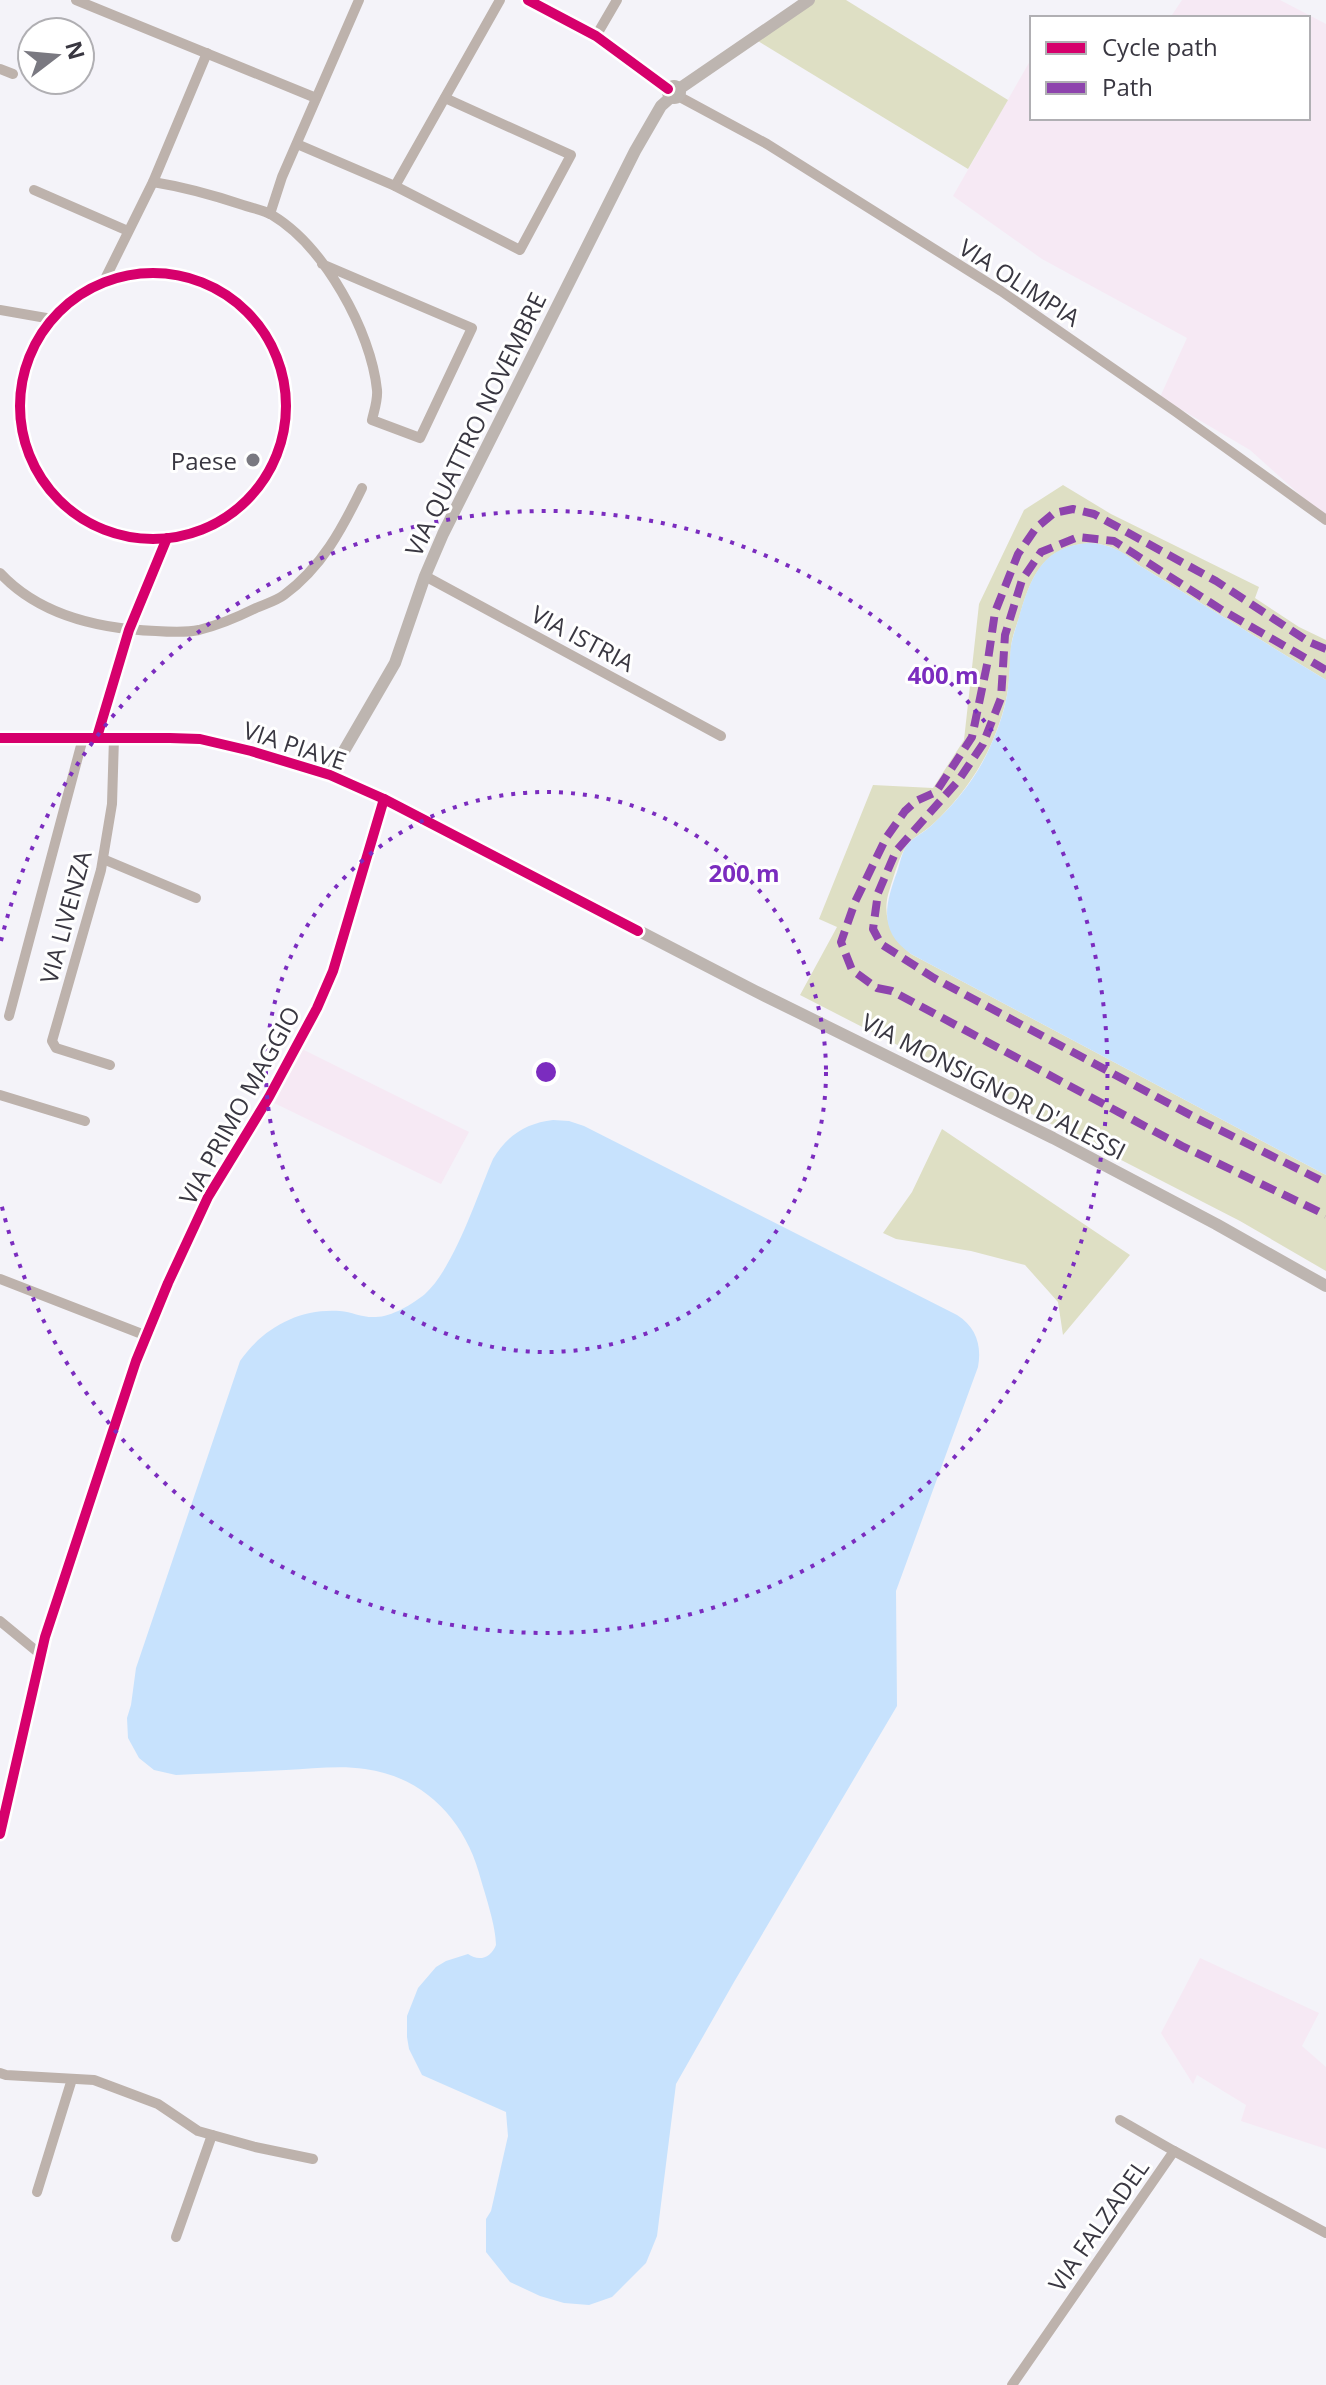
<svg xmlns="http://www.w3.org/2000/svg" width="1326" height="2385" font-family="'Open Sans',sans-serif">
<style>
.industrial{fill:#f6e9f4}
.green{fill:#dedfc4}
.water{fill:#c7e2fd}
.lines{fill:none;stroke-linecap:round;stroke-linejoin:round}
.minor{stroke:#bdb2ac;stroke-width:10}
.major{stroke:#bdb5b0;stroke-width:12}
.quiet{stroke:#8e44ad;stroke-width:8;stroke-dasharray:16 8;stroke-linecap:butt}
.cycleway-casing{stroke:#fff;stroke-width:15}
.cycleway{stroke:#d6006c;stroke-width:10}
.ring{fill:none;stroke:#7b2cbf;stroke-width:4;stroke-dasharray:4 8}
.poi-dot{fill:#7a7981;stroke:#fff;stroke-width:3}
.labels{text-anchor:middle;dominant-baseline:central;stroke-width:6;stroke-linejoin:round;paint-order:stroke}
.street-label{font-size:24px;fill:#393741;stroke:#fff}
.poi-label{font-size:24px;fill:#393741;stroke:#fff;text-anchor:end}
.centre{fill:#7b2cbf;stroke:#fff;stroke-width:4}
.ring-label{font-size:24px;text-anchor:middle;font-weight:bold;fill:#7b2cbf;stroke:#fff;stroke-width:6;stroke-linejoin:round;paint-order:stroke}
</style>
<rect width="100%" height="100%" fill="#f4f3f9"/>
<!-- industrial -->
<g class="industrial">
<polygon points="1182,0 1280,0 1326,24 1326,518 1250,450 1160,397 1187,338 1042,259 953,196 1030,61 1032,118 1308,118 1308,18 1170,18"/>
<polygon points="300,1048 469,1132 441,1184 270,1101"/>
<polygon points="1200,1958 1319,2013 1302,2046 1326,2067 1326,2149 1241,2121 1246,2105 1197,2075 1193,2084 1161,2033"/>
</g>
<!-- green -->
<g class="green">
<polygon points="814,0 846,0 1008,100 968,169 758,41"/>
<path d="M1063 485 1111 514 1259 587 1255 598 1299 627 1326 640V680L1137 564C1121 549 1103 541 1082 544 1043 549 1031 578 1021 611 1018 623 1012 635 1011 647 1010 663 1010 679 1007 695 1003 715 996 735 987 753 973 780 955 804 932 825 924 832 914 837 908 844 900 852 892 883 888 895 882 919 893 939 911 954L1326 1175V1271L1240 1221 800 995 837 927 819 919 873 785 933 788 964 740 979 604 1024 510Z"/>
<polygon points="942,1129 1130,1255 1063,1335 1058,1302 1025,1265 971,1251 896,1239 883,1233 912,1192"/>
</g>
<!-- water -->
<g class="water">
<path d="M1089 543C1108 544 1123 550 1137 564L1326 680V1175L911 954C878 931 885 905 897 872 900 864 902 850 908 844 914 837 925 832 932 825 956 803 977 777 990 747 998 730 1004 712 1007 695 1010 678 1009 662 1011 646 1013 634 1018 622 1021 610 1033 572 1045 546 1089 543Z"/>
<path d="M553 1120 569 1121 584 1126 957 1315C976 1327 982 1345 978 1367L896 1591 897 1706 734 1982 676 2084 657 2236 646 2263 612 2297 589 2305 564 2303 540 2296 510 2282 486 2252V2219L491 2211 508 2136 506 2112 422 2075 409 2049 407 2037V2016L418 1988 436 1967 446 1961 468 1954C479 1962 491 1958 496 1945 496 1927 486 1897 481 1880 467 1823 426 1777 365 1769 339 1765 312 1769 286 1770 249 1772 213 1773 176 1775L154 1770 139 1758 128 1738 127 1718 131 1705 136 1668 240 1361C263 1328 299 1308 340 1311 352 1312 363 1318 376 1317 391 1317 413 1304 425 1294 454 1268 477 1196 493 1159 507 1135 527 1123 553 1120Z"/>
</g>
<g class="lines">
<!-- minor -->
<g class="minor">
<polyline points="76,0 316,98"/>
<polyline points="528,0 596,36 668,89"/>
<polyline points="596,36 617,0"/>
<polyline points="0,69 13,74"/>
<polyline points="678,96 767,144 1001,291 1176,412 1326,520"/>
<polyline points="297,144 395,186 520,250 571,155 445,98"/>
<path d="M153 182C184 187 213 195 243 205 252 208 263 210 272 215 324 246 371 331 377 390 378 400 374 411 372 420L420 438 472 328 322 264"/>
<polyline points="395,186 500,0"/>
<polyline points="34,190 128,231"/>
<polyline points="270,214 282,177 359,0"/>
<circle cx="153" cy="406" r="133"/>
<polyline points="104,281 153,182 207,53"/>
<polyline points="0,310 52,319"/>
<path d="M0 573C40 616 100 629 156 631 170 632 185 633 199 630 219 625 238 617 256 608 265 604 276 601 284 595 322 567 342 529 362 488"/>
<polyline points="425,576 721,736"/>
<polyline points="97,737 129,630 167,538"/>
<polyline points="103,859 196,898"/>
<polyline points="9,1016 83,738"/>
<polyline points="110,1065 56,1048 52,1041 101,870 112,804 114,738"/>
<polyline points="0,1095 85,1121"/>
<polyline points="0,1279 147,1336"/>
<polyline points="0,1621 40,1654"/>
<polyline points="0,1834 45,1637 136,1361 168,1283 208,1197 269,1097 317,1008 333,971 384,799"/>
<polyline points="0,2073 6,2075 94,2080 158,2104 198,2131 255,2147 313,2159"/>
<polyline points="1120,2120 1174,2151"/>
<polyline points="37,2192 72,2079"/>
<polyline points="176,2237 212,2135"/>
<polyline points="1012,2385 1174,2151 1326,2233"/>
</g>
<!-- major -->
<g class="major">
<circle cx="674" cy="92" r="6"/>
<polyline points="679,89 809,0"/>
<polyline points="0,738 170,738 200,739 251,751 330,775 384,799 755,991 1053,1138 1216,1224 1326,1286"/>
<polyline points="330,775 395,663 425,576 443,534 635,151 661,106 670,98"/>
</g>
<!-- quiet -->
<g class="quiet">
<polyline points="1326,649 1309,642 1216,581 1094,514 1073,509 1054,513 1036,528 1018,554 995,612 988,660 972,737 936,792 916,801 905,811 886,838 855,902 841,942 852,970 877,988 892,991 1182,1146 1326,1215"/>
<polyline points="1326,670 1222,610 1114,541 1078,537 1041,552 1022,580 1005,635 1001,698 983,744 958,781 896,851 878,893 873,929 881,944 934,978 1196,1118 1326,1183"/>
</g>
<!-- cycleway casing -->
<g class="cycleway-casing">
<g id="cycleway">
<polyline points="528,0 596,36 668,89"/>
<circle cx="153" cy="406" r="133"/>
<polyline points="97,737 129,630 167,538"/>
<polyline points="0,738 170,738 200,739 251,751 330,775 384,799 638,931"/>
<polyline points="0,1834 45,1637 136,1361 168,1283 208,1197 269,1097 317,1008 333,971 384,799"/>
</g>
</g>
<!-- cycleway -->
<use href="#cycleway" class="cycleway"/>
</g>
<!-- distance rings -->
<g class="ring">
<circle cx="546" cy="1072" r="280"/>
<path d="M1 941A561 561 0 1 1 1 1203"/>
</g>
<!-- markers -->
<circle class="poi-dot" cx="253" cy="460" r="8"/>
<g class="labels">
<!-- street labels -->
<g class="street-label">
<text transform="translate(1020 282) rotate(33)">VIA OLIMPIA</text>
<text transform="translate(475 424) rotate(-64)">VIA QUATTRO NOVEMBRE</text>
<text transform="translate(583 638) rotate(28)">VIA ISTRIA</text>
<text transform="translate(295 745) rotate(18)">VIA PIAVE</text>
<text transform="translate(65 917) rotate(-75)">VIA LIVENZA</text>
<text transform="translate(994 1086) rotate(27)">VIA MONSIGNOR D'ALESSI</text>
<text transform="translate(239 1105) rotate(-61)">VIA PRIMO MAGGIO</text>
<text transform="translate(1098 2225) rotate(-55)">VIA FALZADEL</text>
</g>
<!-- poi labels -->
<g class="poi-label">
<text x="237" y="460">Paese</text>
</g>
</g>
<circle cx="546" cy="1072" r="12" class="centre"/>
<g class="ring-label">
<text x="943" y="684">400 m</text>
<text x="744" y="882">200 m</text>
</g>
<!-- legend -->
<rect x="1030" y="16" width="280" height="104" fill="#ffffff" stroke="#b0afb3" stroke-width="2"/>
<rect x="1046" y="42" width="40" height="12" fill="#d6006c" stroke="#b0afb3" stroke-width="2"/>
<text x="1102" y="56" font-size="24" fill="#393741">Cycle path</text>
<rect x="1046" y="82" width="40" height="12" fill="#8e44ad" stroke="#b0afb3" stroke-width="2"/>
<text x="1102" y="96" font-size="24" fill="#393741">Path</text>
<!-- north arrow -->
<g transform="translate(56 56) rotate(74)"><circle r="38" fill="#ffffff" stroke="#b0afb3" stroke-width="2"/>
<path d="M0-6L14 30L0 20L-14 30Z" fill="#7a7981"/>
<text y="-12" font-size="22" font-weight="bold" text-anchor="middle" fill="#393741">N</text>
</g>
</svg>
